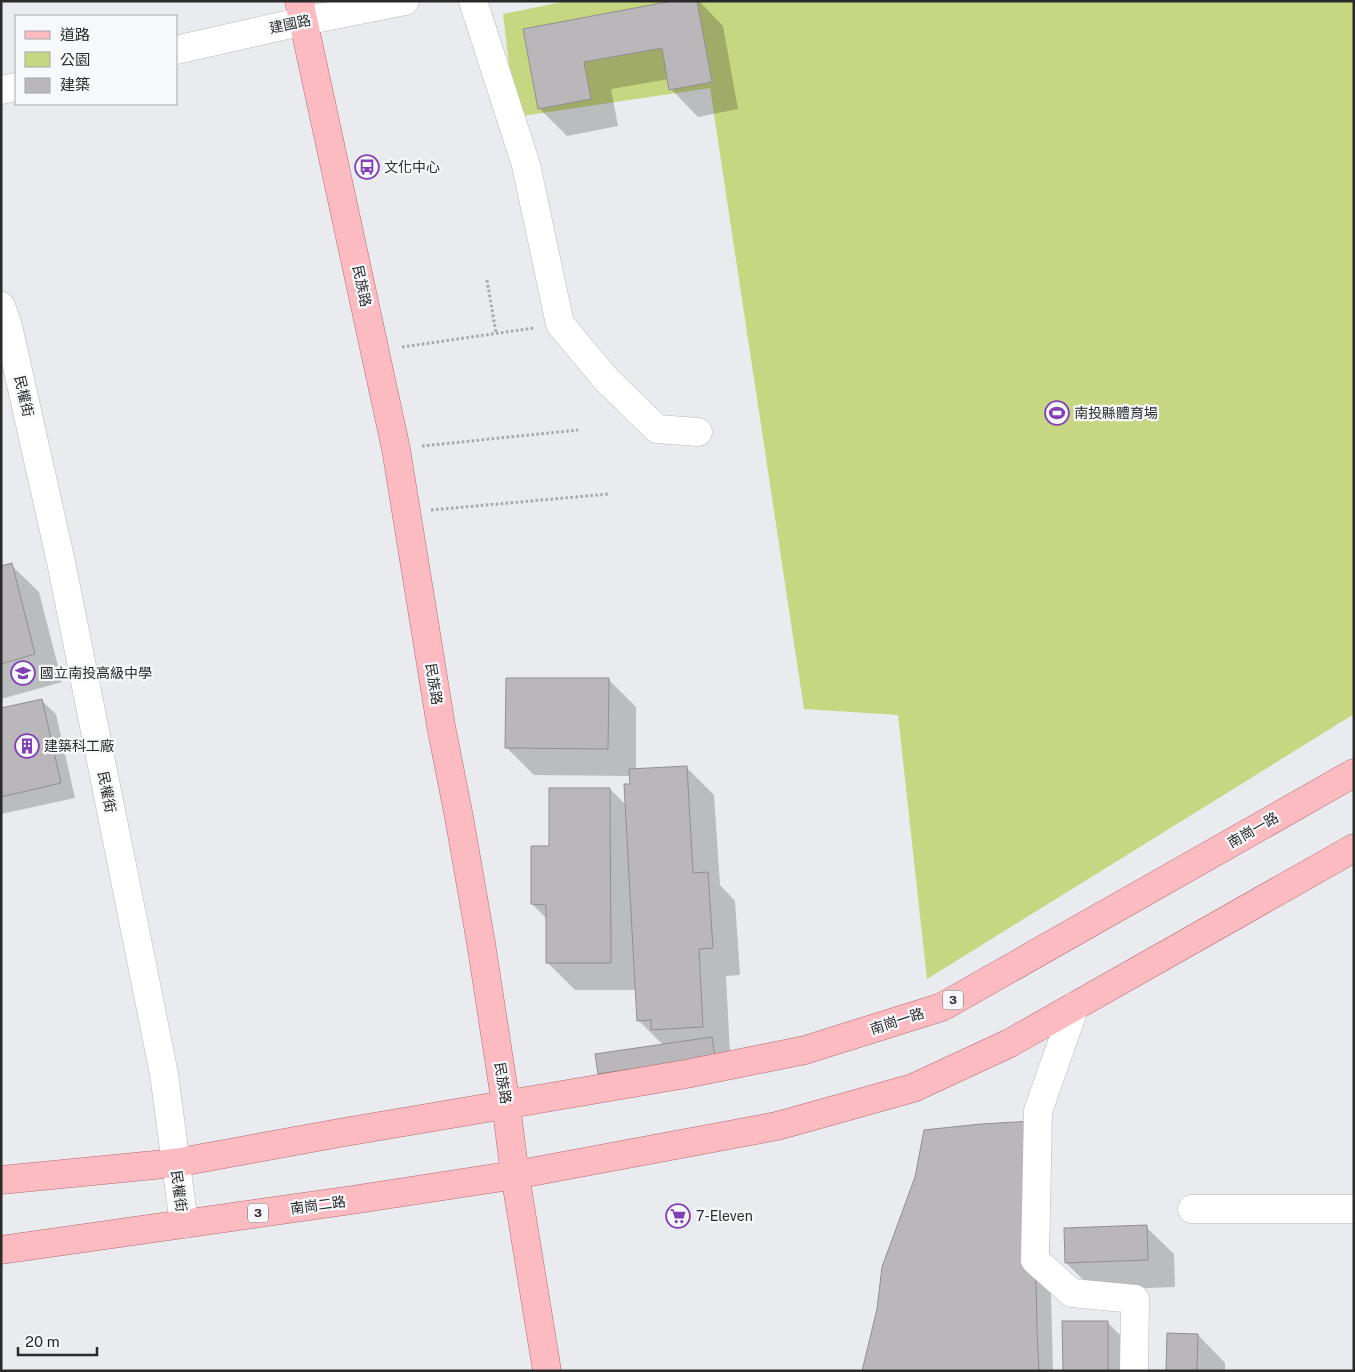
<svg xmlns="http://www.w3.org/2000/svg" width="1355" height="1372" font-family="'Public Sans','Noto Sans TC',sans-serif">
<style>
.green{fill:#c7d681}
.shadow{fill:#0003}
.building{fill:#b9b7b9;stroke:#918f91}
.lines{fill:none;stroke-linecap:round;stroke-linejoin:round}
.minor-casing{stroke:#b8b8bb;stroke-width:29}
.major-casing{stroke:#b06a71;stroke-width:29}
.path{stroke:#a8a8aa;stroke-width:3;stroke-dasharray:2.5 2.5;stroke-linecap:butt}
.minor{stroke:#fff;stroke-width:28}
.major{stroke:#fbbbc0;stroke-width:28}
.labels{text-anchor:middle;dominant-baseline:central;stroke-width:4.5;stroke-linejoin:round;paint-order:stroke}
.shield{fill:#f7f8fb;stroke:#686869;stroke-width:1}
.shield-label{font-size:12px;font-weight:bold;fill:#2a2a2b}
.street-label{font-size:14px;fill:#2a2a2b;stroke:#f7f8fb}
.poi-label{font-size:14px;fill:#2a2a2b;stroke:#f7f8fb;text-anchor:start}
</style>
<rect width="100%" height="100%" fill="#eaebee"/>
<!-- green -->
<polygon class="green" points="567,1 1354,1 1354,714 927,979 898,715 804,709 710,88 515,117 503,14"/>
<!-- shadow -->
<g class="shadow">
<polygon points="679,1 699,1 723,26 738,109 698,117 671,89 669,79 611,89 618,126 567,136 539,108 525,30"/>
<polygon points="11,565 39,592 62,682 1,699 1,567"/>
<polygon points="609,680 636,707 636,770 687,768 714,795 720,885 735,901 740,975 726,976 730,1054 608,1083 599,1073 664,1046 638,1020 636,990 575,990 548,963 547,919 532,904 551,847 610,789 626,805 631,785 631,776 534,775 507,748"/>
<polygon points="41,700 56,714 75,798 1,814 1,742"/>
<polygon points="1047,1136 1053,1371 863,1371 878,1309"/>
<polygon points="1146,1227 1174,1254 1175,1287 1094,1290 1066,1263"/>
<polygon points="1107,1322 1135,1350 1135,1371 1064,1371"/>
<polygon points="1198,1335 1225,1363 1225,1371 1168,1371"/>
</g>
<!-- building -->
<g class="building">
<polygon points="672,1 697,1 712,82 669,90 662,48 584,62 591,99 538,109 523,29"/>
<polygon points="12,563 35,654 1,664 1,566"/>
<polygon points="506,678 609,678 608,749 505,748"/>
<polygon points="42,699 61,783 1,797 1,708"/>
<polygon points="687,766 693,873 708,872 713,948 699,949 703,1027 651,1030 651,1020 637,1021 624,784 630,784 629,769"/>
<polygon points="549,788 610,788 611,963 546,963 546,905 531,904 531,846 549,846"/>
<polygon points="712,1037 715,1057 598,1074 595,1054"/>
<polygon points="1033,1121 1037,1331 1039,1371 862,1371 877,1309 882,1267 915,1177 924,1130 981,1124"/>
<polygon points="1147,1225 1148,1260 1065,1263 1064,1228"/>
<polygon points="1062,1321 1108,1321 1108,1371 1063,1371"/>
<polygon points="1167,1333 1198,1334 1197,1371 1166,1371"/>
</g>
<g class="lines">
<!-- minor casing -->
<g class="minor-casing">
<g id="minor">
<polyline points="473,1 526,165 560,324 606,379 657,429 698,432"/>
<polyline points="176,50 304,21 405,1"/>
<polyline points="1,90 16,87"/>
<polyline points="1,306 8,326 61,562 164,1074 184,1224"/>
<polyline points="1075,1006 1038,1111 1035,1260 1072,1293 1135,1299 1134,1371"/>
<polyline points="1192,1209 1354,1209"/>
</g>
</g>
<!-- major casing -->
<g class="major-casing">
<g id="major">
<polyline points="299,1 396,449 441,726 459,817 481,943 506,1105 515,1175 547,1371"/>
<polyline points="1,1180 175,1163 339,1133 686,1074 805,1050 942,1007 1354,773"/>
<polyline points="1,1250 352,1200 515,1175 777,1126 913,1088 1010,1043 1354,848"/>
</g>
</g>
<!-- path -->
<g class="path">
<polyline points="487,280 496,333"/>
<polyline points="402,347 534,328"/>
<polyline points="422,446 578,430"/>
<polyline points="431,510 608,494"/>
</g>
<!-- minor -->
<use href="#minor" class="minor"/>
<!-- major -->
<use href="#major" class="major"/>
</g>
<!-- icons -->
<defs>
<g id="bus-ring" transform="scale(1.25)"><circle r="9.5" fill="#f7f8fb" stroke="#8140b5" stroke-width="1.5"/><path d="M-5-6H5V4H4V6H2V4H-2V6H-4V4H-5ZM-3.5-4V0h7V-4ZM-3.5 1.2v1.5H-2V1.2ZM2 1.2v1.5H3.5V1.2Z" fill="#8140b5"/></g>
<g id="stadium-ring" transform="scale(1.25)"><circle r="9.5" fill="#f7f8fb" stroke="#8140b5" stroke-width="1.5"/><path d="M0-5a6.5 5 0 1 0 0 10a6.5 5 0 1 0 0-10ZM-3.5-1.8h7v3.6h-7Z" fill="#8140b5"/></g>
<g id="school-ring" transform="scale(1.25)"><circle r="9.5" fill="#f7f8fb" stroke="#8140b5" stroke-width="1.5"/><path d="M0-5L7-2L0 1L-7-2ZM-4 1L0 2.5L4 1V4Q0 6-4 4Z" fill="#8140b5"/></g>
<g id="building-ring" transform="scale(1.25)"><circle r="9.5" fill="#f7f8fb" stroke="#8140b5" stroke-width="1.5"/><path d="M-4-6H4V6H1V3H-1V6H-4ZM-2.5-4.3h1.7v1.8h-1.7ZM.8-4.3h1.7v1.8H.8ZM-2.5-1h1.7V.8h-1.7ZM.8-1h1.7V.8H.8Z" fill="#8140b5"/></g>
<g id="supermarket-ring" transform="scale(1.25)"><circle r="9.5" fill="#f7f8fb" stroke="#8140b5" stroke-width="1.5"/><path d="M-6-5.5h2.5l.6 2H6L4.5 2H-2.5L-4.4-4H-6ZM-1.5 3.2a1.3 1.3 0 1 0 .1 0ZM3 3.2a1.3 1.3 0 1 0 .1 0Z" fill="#8140b5"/></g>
</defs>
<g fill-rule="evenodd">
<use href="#bus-ring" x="367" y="167"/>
<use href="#stadium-ring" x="1057" y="413"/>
<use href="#school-ring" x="23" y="673"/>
<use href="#building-ring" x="27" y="746"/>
<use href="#supermarket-ring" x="678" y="1216"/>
</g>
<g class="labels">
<!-- shield labels -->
<g class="shield">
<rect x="943" y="990.5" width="20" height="19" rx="4"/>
<rect x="248" y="1203.5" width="20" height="19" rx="4"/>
</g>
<g class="shield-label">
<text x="953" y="1000">3</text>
<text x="258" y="1213">3</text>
</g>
<!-- street labels -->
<g class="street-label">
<text transform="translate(290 24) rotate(-12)">建國路</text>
<text transform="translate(362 286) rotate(78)">民族路</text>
<text transform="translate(24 396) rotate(77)">民權街</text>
<text transform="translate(434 684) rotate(81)">民族路</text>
<text transform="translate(107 792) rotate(79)">民權街</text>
<text transform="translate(1253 830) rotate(-30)">南崗一路</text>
<text transform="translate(897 1021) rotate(-18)">南崗一路</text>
<text transform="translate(503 1083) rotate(81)">民族路</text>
<text transform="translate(179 1191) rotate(82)">民權街</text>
<text transform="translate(318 1205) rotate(-8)">南崗二路</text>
</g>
<!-- poi labels -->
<g class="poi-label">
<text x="384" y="167">文化中心</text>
<text x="1074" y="413">南投縣體育場</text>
<text x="40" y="673">國立南投高級中學</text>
<text x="44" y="746">建築科工廠</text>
<text x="696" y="1216">7-Eleven</text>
</g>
</g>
<!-- border -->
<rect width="1355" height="1372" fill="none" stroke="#2a2a2b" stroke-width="5"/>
<!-- legend -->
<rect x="15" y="15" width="162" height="90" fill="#f7f8fb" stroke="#a5a6a8"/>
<rect x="25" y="31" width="25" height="8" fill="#fbbbc0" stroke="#a5a6a8"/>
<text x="60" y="40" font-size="15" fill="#2a2a2b">道路</text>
<rect x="25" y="52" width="25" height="15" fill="#c7d681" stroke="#a5a6a8"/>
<text x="60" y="65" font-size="15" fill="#2a2a2b">公園</text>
<rect x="25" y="78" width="25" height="15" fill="#b9b7b9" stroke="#a5a6a8"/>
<text x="60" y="90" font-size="15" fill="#2a2a2b">建築</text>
<!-- scale -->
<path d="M18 1347v8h79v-8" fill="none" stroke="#2a2a2b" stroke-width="2.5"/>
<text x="25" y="1347" font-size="15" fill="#2a2a2b" stroke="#f7f8fb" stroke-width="4" paint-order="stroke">20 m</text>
</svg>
